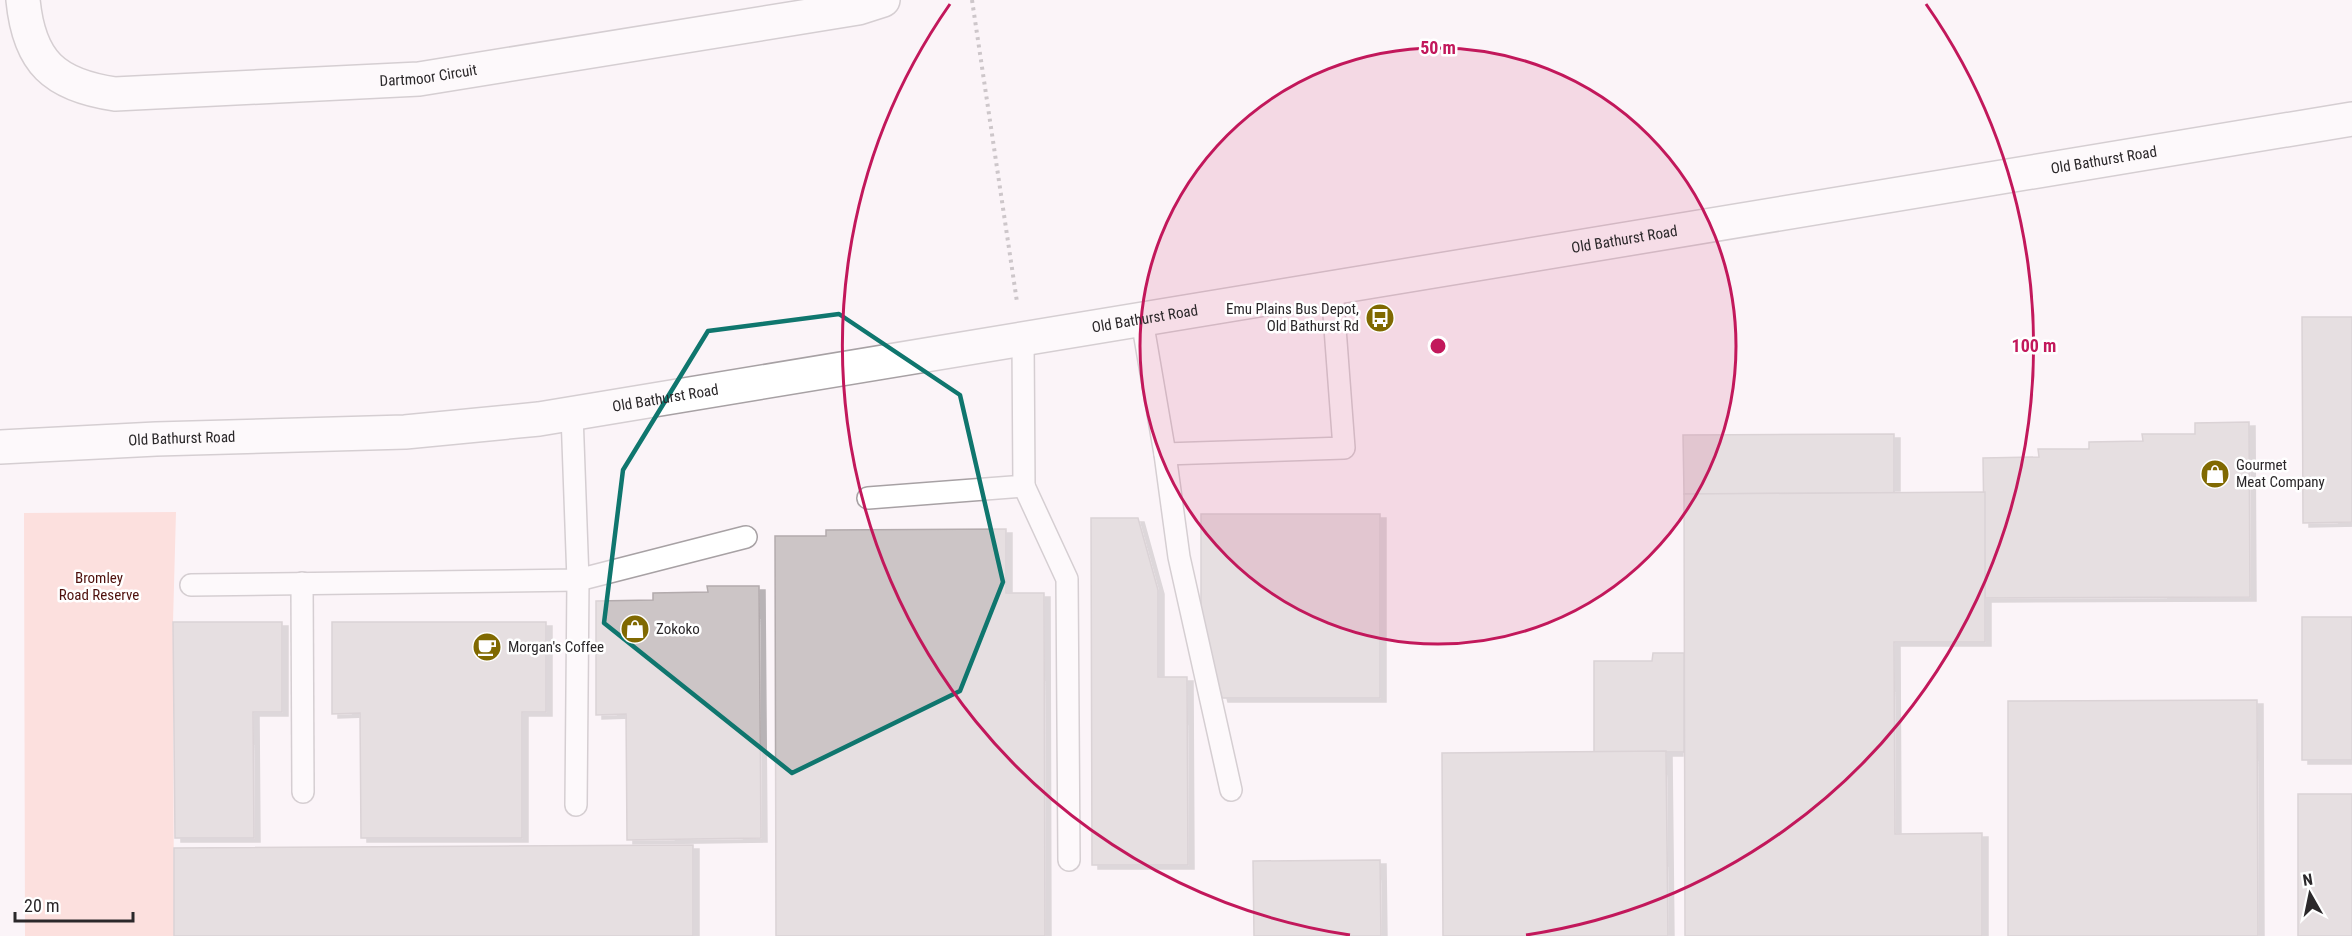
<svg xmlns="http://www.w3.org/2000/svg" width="2352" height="936" font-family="'Roboto Condensed',sans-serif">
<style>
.green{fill:#fdc7bf}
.building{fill:#ccc5c6;stroke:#b3abad;stroke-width:1.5;filter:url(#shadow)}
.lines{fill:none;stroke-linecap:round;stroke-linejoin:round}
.service-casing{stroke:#a7a1a4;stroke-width:24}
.minor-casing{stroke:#a7a1a4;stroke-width:36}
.secondary-casing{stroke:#a7a1a4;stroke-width:36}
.path{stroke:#948f92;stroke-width:4;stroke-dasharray:3 4.5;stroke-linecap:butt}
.service{stroke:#fff;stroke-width:21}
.minor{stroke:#fff;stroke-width:33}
.secondary{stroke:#fff;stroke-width:33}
.marked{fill:none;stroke:#0f766e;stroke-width:4.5;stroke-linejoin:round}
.ring{fill:none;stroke:#c2185b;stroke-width:3}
.labels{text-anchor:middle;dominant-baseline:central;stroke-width:5;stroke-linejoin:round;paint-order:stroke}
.street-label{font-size:15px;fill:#2b282a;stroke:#fff}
.poi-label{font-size:15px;fill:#2b282a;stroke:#fff;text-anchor:start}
.park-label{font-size:15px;fill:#4f110d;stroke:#fff}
.centre{fill:#c2185b;stroke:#fff;stroke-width:3}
.ring-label{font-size:18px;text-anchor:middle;font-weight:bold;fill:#c2185b;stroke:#fff;stroke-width:5;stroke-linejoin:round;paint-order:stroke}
</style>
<defs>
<filter id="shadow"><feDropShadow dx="6" dy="4" stdDeviation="0" flood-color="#0004"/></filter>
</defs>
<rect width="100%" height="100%" fill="#fbf4f8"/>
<!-- green -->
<polygon class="green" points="176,512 173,622 174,936 25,936 24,513"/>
<!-- building -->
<g class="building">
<polygon points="2302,317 2352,317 2352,522 2303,523"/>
<polygon points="2249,422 2250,597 1985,598 1983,458 2039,457 2038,449 2089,449 2089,442 2143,441 2142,434 2195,434 2195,423"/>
<polygon points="1894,434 1894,493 1684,494 1683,435"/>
<polygon points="1985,492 1985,642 1894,642 1895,834 1982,833 1982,936 1685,936 1684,494"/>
<polygon points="1201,514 1380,514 1380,698 1222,698 1201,618"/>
<polygon points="1091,518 1138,518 1158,590 1158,677 1187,677 1188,865 1092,865"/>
<polygon points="1006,529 1006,593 1044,593 1045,936 776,936 775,536 826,536 826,530"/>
<polygon points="707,586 759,586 761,838 627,840 626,714 596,715 596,601 653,600 653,593 708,592"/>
<rect x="2302" y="617" width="50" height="143"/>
<polygon points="173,622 282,622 282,712 253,712 254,838 175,838"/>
<polygon points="332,622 546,622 546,712 522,712 522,838 361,838 360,713 332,714"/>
<polygon points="1653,653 1684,653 1684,752 1594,752 1594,661 1652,661"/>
<polygon points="2257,700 2258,936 2008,936 2008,701"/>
<polygon points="1666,751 1668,936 1443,936 1442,753"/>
<rect x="2298" y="794" width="54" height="142"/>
<polygon points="693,845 693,936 174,936 174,848"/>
<polygon points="1380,860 1381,936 1254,936 1253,861"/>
</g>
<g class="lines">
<!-- service casing -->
<g class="service-casing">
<g id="service">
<polyline points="1142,320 1165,454 1344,448 1332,288"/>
<polyline points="572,414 578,580 576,805"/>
<polyline points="1165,454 1179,557 1231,790"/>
<polyline points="1024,486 1067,579 1069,860"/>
<polyline points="868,498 1024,486 1023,340"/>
<polyline points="302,583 303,792"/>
<polyline points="191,585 578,580 746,537"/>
</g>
</g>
<!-- minor casing -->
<g class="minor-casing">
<g id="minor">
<path id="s1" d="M23 0C29 62 54 85 115 94L419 79 858 8 883 0"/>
</g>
</g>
<!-- secondary casing -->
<g class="secondary-casing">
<g id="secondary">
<path id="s2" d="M0 447 156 439 405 432 539 419 2352 119"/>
</g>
</g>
<!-- path -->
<polyline class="path" points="972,0 1017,302"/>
<!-- service -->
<use href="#service" class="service"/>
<!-- minor -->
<use href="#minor" class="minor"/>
<!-- secondary -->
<use href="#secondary" class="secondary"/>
</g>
<!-- marked area -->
<path d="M0 0H2352V936H0ZM839 314 960 395 1003 582 960 691 792 773 604 623 623 470 708 331Z" fill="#fbf4f8" fill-opacity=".55" fill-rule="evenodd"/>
<path class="marked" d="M839 314 960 395 1003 582 960 691 792 773 604 623 623 470 708 331Z"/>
<!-- distance rings -->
<circle cx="1438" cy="346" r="298" fill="#c2185b" fill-opacity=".12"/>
<g class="ring">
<circle cx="1438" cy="346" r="298"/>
<path d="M1350 935A596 596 0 0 1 950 4M1926 4A596 596 0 0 1 1526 935"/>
</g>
<!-- icons -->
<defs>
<g id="bus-disc" transform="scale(1.5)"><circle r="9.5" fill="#806901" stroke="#fff"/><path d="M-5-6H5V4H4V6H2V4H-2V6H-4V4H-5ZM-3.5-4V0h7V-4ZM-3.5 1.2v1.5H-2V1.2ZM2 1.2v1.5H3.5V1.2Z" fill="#fff"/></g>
<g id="shop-disc" transform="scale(1.5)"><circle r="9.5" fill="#806901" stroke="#fff"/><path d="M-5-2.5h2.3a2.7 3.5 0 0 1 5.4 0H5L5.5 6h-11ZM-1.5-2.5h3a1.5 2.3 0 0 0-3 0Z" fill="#fff"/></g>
<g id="cafe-disc" transform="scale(1.5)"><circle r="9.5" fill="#806901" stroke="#fff"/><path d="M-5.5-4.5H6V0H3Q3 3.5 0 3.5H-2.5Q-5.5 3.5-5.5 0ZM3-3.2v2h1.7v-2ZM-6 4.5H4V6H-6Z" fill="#fff"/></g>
</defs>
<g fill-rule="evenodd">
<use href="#bus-disc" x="1380" y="318"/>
<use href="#shop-disc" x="2215" y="474"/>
<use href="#shop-disc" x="635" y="629"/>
<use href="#cafe-disc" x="487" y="647"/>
</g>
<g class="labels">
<!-- street labels -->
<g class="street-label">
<text stroke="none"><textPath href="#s1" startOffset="460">Dartmoor Circuit</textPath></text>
<text stroke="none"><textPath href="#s2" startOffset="2126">Old Bathurst Road</textPath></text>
<text stroke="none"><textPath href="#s2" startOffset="1640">Old Bathurst Road</textPath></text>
<text stroke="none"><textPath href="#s2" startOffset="1154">Old Bathurst Road</textPath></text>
<text stroke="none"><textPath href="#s2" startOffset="668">Old Bathurst Road</textPath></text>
<text stroke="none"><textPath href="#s2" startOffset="182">Old Bathurst Road</textPath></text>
</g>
<!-- poi labels -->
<g class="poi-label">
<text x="1359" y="309" text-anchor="end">Emu Plains Bus Depot,<tspan x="1359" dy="17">Old Bathurst Rd</tspan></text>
<text x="2236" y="465">Gourmet<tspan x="2236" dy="17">Meat Company</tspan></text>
<text x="656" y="629">Zokoko</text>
<text x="508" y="647">Morgan's Coffee</text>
</g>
<!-- park labels -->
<g class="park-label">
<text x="99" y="578">Bromley<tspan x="99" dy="17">Road Reserve</tspan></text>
</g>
</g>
<circle cx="1438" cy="346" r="9" class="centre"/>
<g class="ring-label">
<text x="1438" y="54">50 m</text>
<text x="2034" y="352">100 m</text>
</g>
<!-- north arrow -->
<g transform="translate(2310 894) rotate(351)" stroke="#ffffff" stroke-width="4.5" paint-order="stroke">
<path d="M0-4.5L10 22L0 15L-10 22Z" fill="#2b282a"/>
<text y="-9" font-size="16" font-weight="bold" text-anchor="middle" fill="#2b282a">N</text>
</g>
<!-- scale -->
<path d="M15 912v9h118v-9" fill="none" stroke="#2b282a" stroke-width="3"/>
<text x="24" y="912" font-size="18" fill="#2b282a" stroke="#ffffff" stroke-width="4.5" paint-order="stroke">20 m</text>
</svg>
